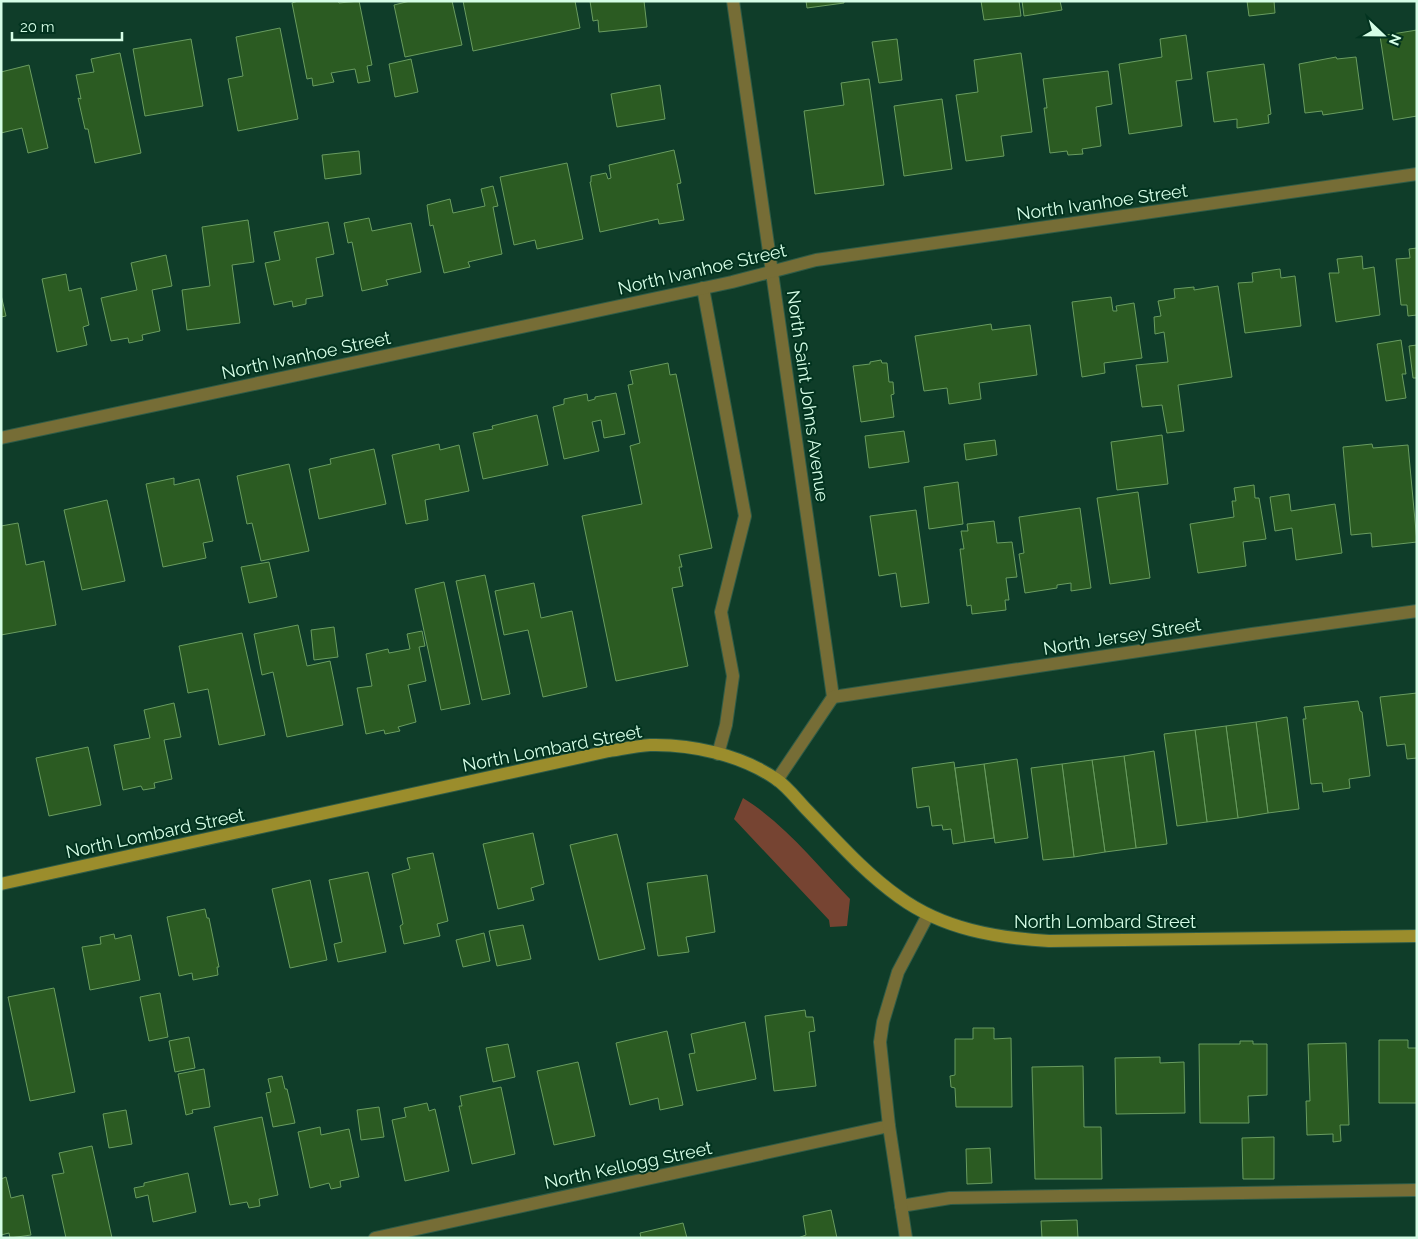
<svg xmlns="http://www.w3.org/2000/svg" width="1418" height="1239" font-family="Raleway,sans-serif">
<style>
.green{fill:#764432}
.building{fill:#2b5b22;stroke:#699c60}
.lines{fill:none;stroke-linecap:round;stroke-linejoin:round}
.service-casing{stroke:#2f5c47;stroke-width:14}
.minor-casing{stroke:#2f5c47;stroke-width:14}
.secondary-casing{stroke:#2f5c47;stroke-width:14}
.service{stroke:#766d36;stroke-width:12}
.minor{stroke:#766d36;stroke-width:12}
.secondary{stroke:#9b8d2c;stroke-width:12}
.labels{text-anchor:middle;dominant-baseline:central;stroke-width:4;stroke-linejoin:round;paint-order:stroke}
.street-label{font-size:18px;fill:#d5fde6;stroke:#02331f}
</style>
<rect width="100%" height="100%" fill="#0f3d29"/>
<!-- green -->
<path class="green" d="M743 798C785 824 816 864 850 899L847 926 830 927 829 920 734 819Z"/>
<!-- building -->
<g class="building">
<polygon points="298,1 338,1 339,3 359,1 372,65 367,66 370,81 358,83 355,69 331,73 334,82 313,86 312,78 307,79 292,3"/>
<polygon points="410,1 452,1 462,45 405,57 394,5"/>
<polygon points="463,1 575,1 580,28 473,51"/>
<polygon points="590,1 644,1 647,27 599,32 598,20 593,21"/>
<polygon points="806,1 844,1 844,3 807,8"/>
<polygon points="981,1 1019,1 1021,16 984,20"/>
<polygon points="1022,1 1060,1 1062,10 1024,16"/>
<polygon points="1247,1 1274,1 1275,13 1249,16"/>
<polygon points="280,28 298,119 238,131 228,79 243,76 236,37"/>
<polygon points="1417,30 1417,116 1393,120 1380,36"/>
<polygon points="1186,35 1192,79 1176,81 1182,126 1129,134 1119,64 1162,57 1160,39"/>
<polygon points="191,39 203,106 145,116 133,49"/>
<polygon points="897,39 902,80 879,83 872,42"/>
<polygon points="120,53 141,153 95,163 88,129 85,129 78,98 81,99 76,75 94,72 91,59"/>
<polygon points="1021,53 1032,132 1001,136 1004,156 966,161 956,95 978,92 974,60"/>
<polygon points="1336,57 1337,59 1356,57 1363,109 1323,115 1322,111 1305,113 1299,64"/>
<polygon points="411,59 418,92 395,97 389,64"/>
<polygon points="1264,64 1271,114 1268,115 1269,123 1237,128 1237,119 1214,122 1207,72"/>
<polygon points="29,65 48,148 28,153 22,128 1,133 1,72"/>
<polygon points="1108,71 1112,104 1096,107 1101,146 1082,149 1083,154 1068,155 1067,151 1050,153 1044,108 1047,108 1043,79"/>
<polygon points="869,79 884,185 815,194 804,111 844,105 841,83"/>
<polygon points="660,85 665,119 617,127 611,94"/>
<polygon points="942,99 952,169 904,176 894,106"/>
<polygon points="674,150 681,183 677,184 684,220 659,224 658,219 600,232 590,182 591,182 591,176 606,173 608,179 611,178 609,165"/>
<polygon points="359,151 361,174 325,179 322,155"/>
<polygon points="567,163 583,239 537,249 535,240 514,245 500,177"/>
<polygon points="493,186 498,206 493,207 502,254 468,262 470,267 444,273 433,225 430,226 427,205 450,199 453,213 485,206 481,189"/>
<polygon points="369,218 372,231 411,223 421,272 386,280 388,285 362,291 352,242 348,243 344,223"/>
<polygon points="248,220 254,262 232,265 240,323 187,330 182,290 210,286 202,227"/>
<polygon points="328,222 334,254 316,258 323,296 306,299 306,304 293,307 292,301 274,305 265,263 280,260 274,232"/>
<polygon points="1417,248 1417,315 1408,316 1407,305 1401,305 1396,259 1410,258 1409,249"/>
<polygon points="166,255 172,286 152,290 160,331 142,335 143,340 129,343 128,338 111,341 101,298 137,290 131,263"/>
<polygon points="1362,256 1363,269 1374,267 1380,315 1336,322 1329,273 1339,273 1337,259"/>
<polygon points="1280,269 1281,278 1295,276 1301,326 1245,333 1238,283 1253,282 1252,273"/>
<polygon points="66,274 69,291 81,288 89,325 83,327 87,345 57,352 42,279"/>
<polygon points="1218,286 1232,377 1178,385 1184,431 1167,433 1162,405 1142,407 1136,365 1168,362 1164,332 1155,334 1154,317 1161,316 1158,301 1175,298 1174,289 1194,287 1194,290"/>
<polygon points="1,295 6,316 1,317"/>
<polygon points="1111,297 1113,311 1117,311 1116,306 1134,303 1142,358 1104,363 1105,373 1082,377 1072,302"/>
<polygon points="991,324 992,330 1030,325 1037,375 979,383 981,399 949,404 947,388 924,391 915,336"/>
<polygon points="1401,340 1406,374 1402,374 1406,398 1386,401 1377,344"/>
<polygon points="1417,345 1417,378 1413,378 1409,346"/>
<polygon points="881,360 882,363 887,363 889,382 893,382 894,394 891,395 894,417 861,422 853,366 870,364 870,362"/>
<polygon points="668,363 670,375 676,374 712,548 679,555 682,567 679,567 683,586 672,588 688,666 616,681 582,516 642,504 630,446 640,443 628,385 633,384 630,371"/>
<polygon points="616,393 625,434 604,438 601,420 592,422 599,451 564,459 553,407 564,404 564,399 587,394 588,401 595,399 595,397"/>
<polygon points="537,415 548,465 483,479 473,433 493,429 492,426"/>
<polygon points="904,431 909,462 869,468 865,436"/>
<polygon points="1162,435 1168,484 1117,490 1111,442"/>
<polygon points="995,440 997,455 966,460 964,444"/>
<polygon points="439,444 440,450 459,445 469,491 425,500 428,520 406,524 392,455"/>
<polygon points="1372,444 1373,448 1408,445 1417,542 1372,547 1371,533 1351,535 1343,447"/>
<polygon points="374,449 386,504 319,519 309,469 331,464 330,459"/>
<polygon points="289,464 309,551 261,561 252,523 247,524 237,476"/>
<polygon points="174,478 174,485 199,479 213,541 203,543 206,558 163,567 146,484"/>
<polygon points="958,482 963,524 929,529 924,487"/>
<polygon points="1254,485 1255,498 1259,498 1266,539 1243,542 1246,566 1198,573 1190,524 1234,517 1232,501 1236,501 1234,488"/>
<polygon points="1138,492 1150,578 1110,584 1097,498"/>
<polygon points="1289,494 1291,511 1335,504 1342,553 1296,560 1292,528 1275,531 1270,497"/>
<polygon points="107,500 125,581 82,590 64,510"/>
<polygon points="1080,508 1091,588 1071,591 1071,583 1057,585 1057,588 1025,593 1019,554 1024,553 1019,517"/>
<polygon points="916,510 929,603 901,607 896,573 879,576 870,516"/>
<polygon points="994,521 997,543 1012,542 1017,577 1006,578 1009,600 1005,600 1006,610 972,614 971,605 967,606 960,549 964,549 961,531 968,531 967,524"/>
<polygon points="18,523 26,565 44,561 56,625 1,635 1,526"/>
<polygon points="269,562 277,597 249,603 241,567"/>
<polygon points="485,575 510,694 482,700 456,581"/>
<polygon points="444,582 470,704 441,710 415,589"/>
<polygon points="534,583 541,618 572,611 587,687 543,697 528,630 504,635 495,591"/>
<polygon points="298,625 307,666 330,661 343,725 287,737 273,672 262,675 254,634"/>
<polygon points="334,627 338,657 314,660 311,630"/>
<polygon points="422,631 425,646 419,647 426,681 408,685 416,722 398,727 400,731 385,734 384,730 366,734 357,688 372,686 366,654 388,649 389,653 410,649 407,634"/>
<polygon points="242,633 265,735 219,745 208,689 188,693 179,646"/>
<polygon points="1417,693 1417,758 1407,759 1405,744 1387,746 1380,697"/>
<polygon points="1358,701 1360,711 1362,712 1370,776 1349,779 1350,788 1323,792 1322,783 1311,784 1303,719 1306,719 1304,707"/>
<polygon points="174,703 181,737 164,740 172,779 154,783 155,788 143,790 141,786 123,790 114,745 150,738 144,710"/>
<polygon points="1287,717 1299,809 1268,813 1256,722"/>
<polygon points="1256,722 1268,813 1238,818 1226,726"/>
<polygon points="1226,726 1238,818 1207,822 1195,730"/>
<polygon points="1195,730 1207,822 1177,826 1164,734"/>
<polygon points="88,747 101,805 49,816 36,758"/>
<polygon points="1154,751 1167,844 1136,848 1124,756"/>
<polygon points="1124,756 1136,848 1105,852 1092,760"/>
<polygon points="1017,759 1028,838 995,843 984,764"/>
<polygon points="1092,760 1105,852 1074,857 1062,764"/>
<polygon points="954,762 965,842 953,844 951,829 943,830 942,825 932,826 929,806 917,808 912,768"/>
<polygon points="984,764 994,838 965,842 955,768"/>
<polygon points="1062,764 1074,857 1043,860 1031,768"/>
<polygon points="533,833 544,884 531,888 534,900 498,909 483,844"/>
<polygon points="617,834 645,949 599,960 570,845"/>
<polygon points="433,853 448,921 437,924 440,936 404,944 400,926 403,924 392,874 410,869 407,858"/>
<polygon points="368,872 386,952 338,962 334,944 342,942 329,880"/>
<polygon points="707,875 715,932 686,937 689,952 658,956 647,883"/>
<polygon points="310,880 327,960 290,968 272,889"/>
<polygon points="205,909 207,918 209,918 219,967 217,967 218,975 193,980 192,973 179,976 167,917"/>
<polygon points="523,925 531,959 497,966 489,931"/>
<polygon points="484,933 490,961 463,967 456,940"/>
<polygon points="114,934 115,939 131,935 140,980 90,990 82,947 101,944 100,937"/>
<polygon points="54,988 75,1092 30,1101 8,997"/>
<polygon points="160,993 168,1037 149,1041 140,997"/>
<polygon points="805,1010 806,1017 813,1017 815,1031 809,1032 816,1086 774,1091 765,1016"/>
<polygon points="745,1022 756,1079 697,1091 689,1054 695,1053 691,1034"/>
<polygon points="973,1028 994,1028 994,1039 1011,1038 1012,1107 956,1107 955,1088 951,1087 950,1076 955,1075 955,1039 973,1039"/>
<polygon points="667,1031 683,1105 660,1110 658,1098 630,1105 616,1043"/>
<polygon points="189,1037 195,1068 175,1072 169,1041"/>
<polygon points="1379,1040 1408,1040 1408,1048 1417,1048 1417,1103 1379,1103"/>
<polygon points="1240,1041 1253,1041 1253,1044 1267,1044 1267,1095 1248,1096 1249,1123 1200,1123 1199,1044 1240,1044"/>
<polygon points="1346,1043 1349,1125 1340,1125 1341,1141 1333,1142 1333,1134 1307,1135 1306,1101 1310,1101 1308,1044"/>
<polygon points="508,1044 515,1077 493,1082 486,1048"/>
<polygon points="1160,1057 1160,1063 1184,1062 1185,1113 1116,1114 1115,1058"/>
<polygon points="578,1062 595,1136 554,1145 537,1071"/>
<polygon points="1083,1066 1084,1127 1101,1127 1102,1179 1035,1179 1032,1067"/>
<polygon points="204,1069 210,1107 192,1110 193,1113 186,1115 178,1074"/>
<polygon points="282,1076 285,1089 287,1089 295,1123 273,1127 266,1093 271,1092 268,1079"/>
<polygon points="501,1087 515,1154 472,1164 459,1106 462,1106 460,1096"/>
<polygon points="427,1103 429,1111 435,1109 449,1171 405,1181 392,1120 406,1117 404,1108"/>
<polygon points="379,1107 384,1137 361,1140 357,1110"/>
<polygon points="126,1110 132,1144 109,1148 103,1114"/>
<polygon points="262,1117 278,1195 259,1199 260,1206 249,1208 247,1202 230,1205 214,1127"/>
<polygon points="320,1127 321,1135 349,1129 359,1177 340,1181 341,1187 331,1189 329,1183 310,1188 298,1132"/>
<polygon points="1274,1137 1274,1179 1243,1179 1242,1138"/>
<polygon points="92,1146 112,1238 66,1238 52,1175 64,1173 59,1153"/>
<polygon points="990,1148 992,1183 967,1184 966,1149"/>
<polygon points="188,1173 196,1212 153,1222 148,1195 136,1198 134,1188 144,1186 144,1183"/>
<polygon points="6,1177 11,1198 23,1195 31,1235 10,1238 9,1233 1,1235 1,1179"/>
<polygon points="831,1210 837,1238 798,1238 806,1235 803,1216"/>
<polygon points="1077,1220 1078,1238 1042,1238 1041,1221"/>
<polygon points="683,1223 687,1238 641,1238 640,1233"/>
</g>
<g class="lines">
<!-- service casing -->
<g class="service-casing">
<g id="service">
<polyline points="703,288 745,516 721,612 733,676 726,725 718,754"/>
<polyline points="901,1206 950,1198 1417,1190"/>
</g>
</g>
<!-- minor casing -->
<g class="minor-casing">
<g id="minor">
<polyline points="733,1 833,697 777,780"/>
<polyline points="1,438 732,282 816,260 1417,174"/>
<polyline points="833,697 1252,634 1417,611"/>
<polyline points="375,1238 889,1126"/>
<polyline points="906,1238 889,1126 880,1042 883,1022 898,972 928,915"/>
</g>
</g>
<!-- secondary casing -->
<g class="secondary-casing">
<path id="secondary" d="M1 884 609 751C622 749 636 746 650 745 692 744 741 755 776 779 788 787 798 801 808 811 837 841 865 873 899 897 943 929 996 938 1049 941L1417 936"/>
</g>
<!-- service -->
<use href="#service" class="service"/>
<!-- minor -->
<use href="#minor" class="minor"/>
<!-- secondary -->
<use href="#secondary" class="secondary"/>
</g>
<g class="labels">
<!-- street labels -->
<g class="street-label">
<text transform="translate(1102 202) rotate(-8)">North Ivanhoe Street</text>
<text transform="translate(702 269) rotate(-13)">North Ivanhoe Street</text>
<text transform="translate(306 355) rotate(-12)">North Ivanhoe Street</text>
<text transform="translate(808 396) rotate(82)">North Saint Johns Avenue</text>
<text transform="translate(1122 636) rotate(-9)">North Jersey Street</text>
<text transform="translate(552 748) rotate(-11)">North Lombard Street</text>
<text transform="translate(155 833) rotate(-12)">North Lombard Street</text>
<text x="1105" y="921">North Lombard Street</text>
<text transform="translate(628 1165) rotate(-12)">North Kellogg Street</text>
</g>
</g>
<!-- border -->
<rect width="1418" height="1239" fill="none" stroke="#d5fde6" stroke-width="5"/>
<!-- north arrow -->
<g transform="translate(1383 35) rotate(112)" stroke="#02331f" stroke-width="4" paint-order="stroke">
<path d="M0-4L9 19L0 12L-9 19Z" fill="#d5fde6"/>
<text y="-8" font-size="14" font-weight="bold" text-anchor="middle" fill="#d5fde6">N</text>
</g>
<!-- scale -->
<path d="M12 32v8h110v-8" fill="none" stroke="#d5fde6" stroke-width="2.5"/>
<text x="20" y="32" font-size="15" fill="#d5fde6" stroke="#02331f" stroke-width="4" paint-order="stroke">20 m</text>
</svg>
